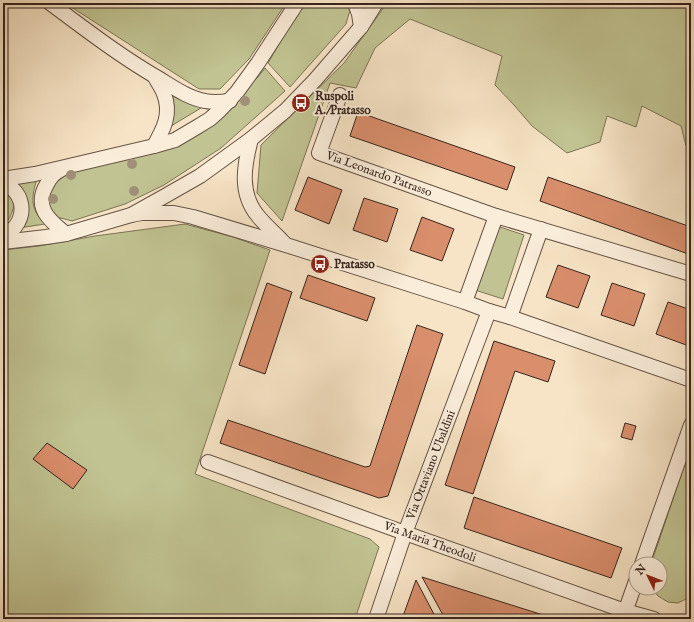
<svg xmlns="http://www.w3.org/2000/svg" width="694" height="622" font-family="'IM FELL English',serif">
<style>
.green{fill:#c1c392;stroke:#7c7457}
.building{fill:#d98e6c;stroke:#36241c}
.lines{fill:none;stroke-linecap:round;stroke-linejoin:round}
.street-casing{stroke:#665446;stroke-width:16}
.street{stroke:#faedda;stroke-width:14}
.tree{fill:#a09079}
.labels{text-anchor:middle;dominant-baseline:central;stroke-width:4;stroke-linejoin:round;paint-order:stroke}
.poi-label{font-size:12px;font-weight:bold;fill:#36241c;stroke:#faedda;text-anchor:start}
.street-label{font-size:12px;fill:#36241c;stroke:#faedda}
</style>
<rect width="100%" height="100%" fill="#f7e4c6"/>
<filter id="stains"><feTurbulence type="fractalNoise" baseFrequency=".005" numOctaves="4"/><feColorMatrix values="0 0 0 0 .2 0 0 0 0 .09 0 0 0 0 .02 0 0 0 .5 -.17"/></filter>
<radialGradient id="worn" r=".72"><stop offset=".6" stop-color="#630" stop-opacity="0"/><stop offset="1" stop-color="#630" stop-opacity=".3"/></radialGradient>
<!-- green -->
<g class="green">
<polygon points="65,3 286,3 249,59 220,89 199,89"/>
<polygon points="303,3 346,3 350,10 346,24 290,87 268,63"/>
<polygon points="387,3 691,3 691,149 686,146 681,126 642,106 636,127 607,116 600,142 567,153 532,126 514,105 495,85 502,56 410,19 375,48 356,88 330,83 282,221 257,193 261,145 344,63"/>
<polygon points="265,68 285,91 221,148 164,185 125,204 72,221 57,217 47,207 48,189 61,174 214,120 258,77"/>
<polygon points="168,91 202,105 201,108 171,126"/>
<path d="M37 179C31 198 30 209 45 224L19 228 11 182Z"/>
<path d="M3 190C12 195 16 202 12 212 10 217 9 221 3 224Z"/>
<polygon points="185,224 233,237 270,250 195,474 370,539 379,547 355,619 3,619 3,250 39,246 95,236"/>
<polygon points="497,226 524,235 503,299 475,290"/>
<polygon points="691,446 691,596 690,597 678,603 668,602 658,596 652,588 660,588 660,564 651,564"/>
</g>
<!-- building -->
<g class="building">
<polygon points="358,112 515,167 507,190 350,136"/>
<polygon points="308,177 342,190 329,224 295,210"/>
<polygon points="548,177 691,227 691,255 540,201"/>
<polygon points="364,198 398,209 387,242 353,230"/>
<polygon points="422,217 454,229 442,261 410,250"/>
<polygon points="558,265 590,276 578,308 546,297"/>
<polygon points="308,275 375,298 367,321 300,298"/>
<polygon points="267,283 292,292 265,374 239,365"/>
<polygon points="612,283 645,294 634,326 601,315"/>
<polygon points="668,302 691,310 691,341 689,346 656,334"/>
<polygon points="417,325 443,334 388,496 379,498 220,443 228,420 365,467 370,466"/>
<polygon points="494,341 555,361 548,382 515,371 473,494 445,485"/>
<polygon points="625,423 636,426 632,440 621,437"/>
<polygon points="47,443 87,470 73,489 33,459"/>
<polygon points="474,497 622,548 611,578 464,528"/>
<polygon points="422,577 556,619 402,619 416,580 436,618 443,615"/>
</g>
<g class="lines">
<!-- street casing -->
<g class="street-casing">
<g id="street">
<path d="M50 3C85 29 120 56 158 78 173 87 188 98 205 101 214 103 221 102 230 101"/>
<polyline points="355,3 359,14 361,27"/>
<polyline points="340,95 319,153 496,216 691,274"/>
<path d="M251 139C244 166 239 193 258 216 266 226 276 234 284 243"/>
<path d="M154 146C163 130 172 114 164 94 162 88 158 83 155 77"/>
<path d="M62 169C56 172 50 177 47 184 33 207 49 220 66 234"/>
<polyline points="3,179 35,174 154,146 175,140 197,127 210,119 220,110 237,92 258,63 297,3"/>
<path d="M3 183C22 191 27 211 15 227 11 231 7 234 3 238"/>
<polyline points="131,215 142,213 174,213 193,217 286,245 465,302 489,311 510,317 691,380"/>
<polyline points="3,242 46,237 66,234 131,215 165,196 200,176 251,139 285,111 315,80 354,35 361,27 376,3"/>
<polyline points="465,302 496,216"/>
<polyline points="510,317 541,229"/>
<polyline points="208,462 405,533 625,611 654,619"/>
<polyline points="642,564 691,425"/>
<polyline points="623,618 636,581"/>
<polyline points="376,619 405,533 489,311"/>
</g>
</g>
<!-- street -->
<use href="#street" class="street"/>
</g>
<!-- trees -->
<g class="tree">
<circle cx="245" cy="101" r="5"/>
<circle cx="132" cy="164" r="5"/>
<circle cx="71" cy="175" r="5"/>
<circle cx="134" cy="191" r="5"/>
<circle cx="53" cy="199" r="5"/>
</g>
<!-- icons -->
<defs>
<g id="bus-disc" transform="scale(1)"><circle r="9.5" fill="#8f2418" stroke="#faedda"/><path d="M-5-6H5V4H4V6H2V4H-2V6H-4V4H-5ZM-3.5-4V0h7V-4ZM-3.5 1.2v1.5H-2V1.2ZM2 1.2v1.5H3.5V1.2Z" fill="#fff"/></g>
</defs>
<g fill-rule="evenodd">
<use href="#bus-disc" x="301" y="103"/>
<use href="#bus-disc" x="320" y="264"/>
</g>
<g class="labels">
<!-- poi labels -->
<g class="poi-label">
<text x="315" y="96">Ruspoli<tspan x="315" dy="14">A./Pratasso</tspan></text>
<text x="334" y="264">Pratasso</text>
</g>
<!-- street labels -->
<g class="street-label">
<text transform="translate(379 174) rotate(20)">Via Leonardo Patrasso</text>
<text transform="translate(431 465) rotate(-69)">Via Ottaviano Ubaldini</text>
<text transform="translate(430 542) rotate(20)">Via Maria Theodoli</text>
</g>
</g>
<!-- margin -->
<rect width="694" height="622" fill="none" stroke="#f7e4c6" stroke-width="16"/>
<rect x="4" y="4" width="686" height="614" fill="none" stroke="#36241c" stroke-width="2"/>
<rect x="8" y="8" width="678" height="606" fill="none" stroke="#36241c"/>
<!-- north arrow -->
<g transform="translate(648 576) rotate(313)"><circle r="19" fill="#faedda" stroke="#ac9d8e"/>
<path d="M0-3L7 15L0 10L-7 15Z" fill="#8f2418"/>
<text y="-6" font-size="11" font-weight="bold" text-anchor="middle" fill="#36241c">N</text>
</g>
<rect width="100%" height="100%" filter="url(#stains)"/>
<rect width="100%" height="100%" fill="url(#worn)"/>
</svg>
